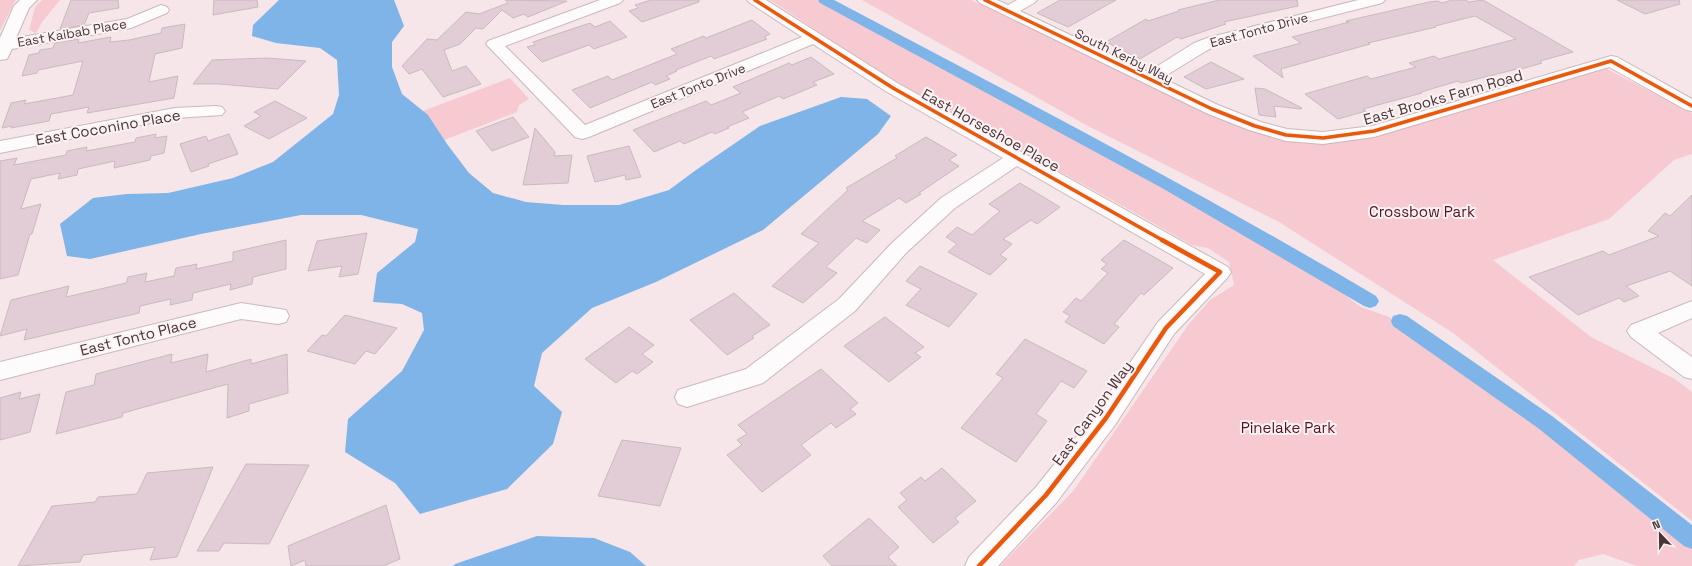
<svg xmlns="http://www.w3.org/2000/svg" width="1692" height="566" font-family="'Space Grotesk',sans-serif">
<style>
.green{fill:#f7cad2}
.water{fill:#7eb4e7}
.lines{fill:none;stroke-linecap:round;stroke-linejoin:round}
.canal{fill:#7eb4e7;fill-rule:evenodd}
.building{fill:#e2ccd5;stroke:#c8babf}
.minor-casing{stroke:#c9b9bc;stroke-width:2}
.minor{fill:#fefbfc;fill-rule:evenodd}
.cycleway-far1-casing{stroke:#fcf2f4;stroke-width:5.5}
.cycleway-casing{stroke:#fcf2f4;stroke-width:7}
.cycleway-far1{stroke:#e8590c;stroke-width:3.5}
.cycleway{stroke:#e8590c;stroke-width:4.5}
.labels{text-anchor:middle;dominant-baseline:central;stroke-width:4;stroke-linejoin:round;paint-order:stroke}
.far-street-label{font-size:13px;fill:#483538;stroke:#fcf2f4}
.street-label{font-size:15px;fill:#483538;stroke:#fcf2f4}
.park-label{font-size:15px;fill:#541226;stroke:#fcf2f4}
</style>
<rect width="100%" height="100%" fill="#f6e6e9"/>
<!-- green -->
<g class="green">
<polygon points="0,0 16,0 14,3 0,31"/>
<polygon points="42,0 60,0 42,22 36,33 29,30 35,7"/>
<polygon points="770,0 821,0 1236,225 1303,264 1361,307 1389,317 1553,433 1692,544 1692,566 1637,566 1603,554 1579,560 1574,566 1000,566 1074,490 1189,324 1210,300 1234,285 1229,262 1208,248 1192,245 1110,199 958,117 883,74"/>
<polygon points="862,0 971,0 1189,103 1285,139 1366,136 1605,68 1692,113 1692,154 1674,160 1609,219 1493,260 1591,337 1675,379 1692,392 1692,521 1453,333 1279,222 1088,126"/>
<polygon points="510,78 529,99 519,105 517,112 444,140 423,111"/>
</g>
<!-- water -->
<g class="water">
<polygon points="279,0 394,0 404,26 392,42 392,67 402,94 428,115 447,144 469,173 493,193 526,202 563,205 619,205 669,190 696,170 760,126 841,97 867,99 891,116 878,134 763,230 656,282 592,308 542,353 534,386 562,412 553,444 507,489 420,514 395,483 345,452 348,419 402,371 424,330 422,313 402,304 373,302 377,273 415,242 418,229 361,215 301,215 201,234 90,259 67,256 60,224 93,198 127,194 168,193 233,178 273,162 333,114 339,95 337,60 320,48 276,43 252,36 253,25"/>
<polygon points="537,536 594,538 630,552 646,566 453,566 455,564"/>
</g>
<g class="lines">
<!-- canal -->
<g class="canal">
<path d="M818 0H834C1016 96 1199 191 1376 296L1379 301 1376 306 1370 308 1364 306 1162 188 820 3Z"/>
<polygon points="1400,314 1407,316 1552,416 1692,525 1692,549 1684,546 1538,428 1393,326 1391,321 1393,316"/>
</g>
</g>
<!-- building -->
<g class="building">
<polygon points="71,0 118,0 119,8 89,13 84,25 60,29"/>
<polygon points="214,0 257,0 258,7 213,15"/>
<polygon points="505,0 567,1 528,17 524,14 513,18 502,10 483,29 476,28 460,44 444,50 452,71 466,66 481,84 443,97 422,69 409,74 402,66 427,39 437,40 466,12 479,14 508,3"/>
<polygon points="651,0 699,0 699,2 642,22 629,11 638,8 635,5"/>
<polygon points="1060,0 1116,0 1068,27 1037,13"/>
<polygon points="1219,0 1297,0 1298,6 1224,22 1226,24 1181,39 1177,37 1140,59 1106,42 1146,19 1148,21 1179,11 1178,10"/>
<polygon points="1452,0 1465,0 1469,2 1483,0 1573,52 1540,61 1542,63 1518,70 1517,69 1461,83 1458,81 1421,92 1422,93 1363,109 1366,111 1338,119 1305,94 1367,76 1371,79 1416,67 1409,63 1434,56 1439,59 1516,39 1475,16 1435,26 1436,27 1368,43 1370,44 1281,69 1283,78 1253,56 1301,43 1292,37 1349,22 1346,21 1429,2 1438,1 1442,3"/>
<polygon points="1617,0 1679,0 1680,4 1645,14"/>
<polygon points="752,20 770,34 764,37 767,39 714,59 711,56 676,70 677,71 666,76 670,79 655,85 652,82 590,108 572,90 608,76 612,80 677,54 671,49 704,36 706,38"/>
<polygon points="610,21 627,37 594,49 589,45 542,62 527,47 535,45 533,42 590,23 595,27"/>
<polygon points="185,24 182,48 155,54 149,82 178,76 174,98 87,113 89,107 51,114 49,121 11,128 12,126 2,128 11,103 26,100 24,104 73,95 83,61 38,70 37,73 22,76 29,55 39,53 40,50 53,48 55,43 79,39 78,43 111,37 110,42 129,40 161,33 162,28"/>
<polygon points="811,57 834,74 813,82 817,85 783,99 779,96 742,112 749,118 727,127 729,128 715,134 712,132 684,144 680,141 654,152 633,130 706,101 711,105 741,93 733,87 789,63 792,65"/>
<polygon points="267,58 306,61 278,89 219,84 193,84 212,60"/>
<polygon points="1211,62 1244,79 1206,89 1184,77"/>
<polygon points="1255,88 1265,89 1302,108 1301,109 1274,106 1276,117 1259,115"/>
<polygon points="275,101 307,118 269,139 244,126 261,116 254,112"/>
<polygon points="513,117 529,137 492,151 476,131"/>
<polygon points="535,128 555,152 554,156 572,155 568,183 523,185"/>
<polygon points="156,134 155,138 167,136 164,153 151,156 150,160 114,168 115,161 78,169 77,175 58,179 60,173 31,179 21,209 41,204 32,234 30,234 18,275 0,279 0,161 17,158 14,165 66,155 67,151 87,147 86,151 135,142 136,138"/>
<polygon points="229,134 238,154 208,164 209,166 191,172 180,144 206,136 208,141"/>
<polygon points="926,137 957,155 949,160 959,166 919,193 921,194 906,203 899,198 862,221 880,230 867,243 856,238 826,267 837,273 803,303 772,286 819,243 801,234 848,190 846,188 897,158 895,156"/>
<polygon points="629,146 641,177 626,180 625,175 595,182 587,156"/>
<polygon points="1020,183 1060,207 1037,224 1031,220 1003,239 1012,244 1000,255 1007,259 990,275 948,252 957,244 946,237 957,227 972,235 1000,211 989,204"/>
<polygon points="1692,195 1692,286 1670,271 1626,286 1639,296 1624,302 1619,298 1578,315 1529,277 1603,251 1609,255 1659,236 1648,231 1665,213 1670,216"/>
<polygon points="367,233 358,274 339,277 342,266 308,271 317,241"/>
<polygon points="286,240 286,269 253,277 252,284 230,290 231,284 193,293 192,300 170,305 171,299 140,306 139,313 24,340 27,329 0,336 11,300 69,286 66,297 126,283 128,277 147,273 145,282 174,276 176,268 197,264 196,269 233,261 233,252"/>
<polygon points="1124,240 1173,268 1144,295 1141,293 1114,324 1119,327 1104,344 1065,322 1070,316 1063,312 1076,298 1081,301 1108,273 1101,269 1107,264 1101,260"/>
<polygon points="920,266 977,294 949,327 906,305 921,289 906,281"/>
<polygon points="734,293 770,325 752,336 754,338 727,355 690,320"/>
<polygon points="345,315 397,328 375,354 366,351 355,364 307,351 322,335 326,336"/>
<polygon points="885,317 924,347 915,353 921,357 889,382 844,346"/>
<polygon points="629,327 654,345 642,354 653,362 637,374 632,371 616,383 585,359"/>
<polygon points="1025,339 1087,371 1074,388 1061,381 1036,414 1047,421 1016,462 961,428 1003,378 996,374"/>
<polygon points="172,354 171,363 208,354 206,372 251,359 251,364 287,354 288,393 249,404 249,411 227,418 228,384 123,413 122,417 56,434 66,392 94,385 96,374"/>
<polygon points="821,369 858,403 850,409 856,414 836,428 831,423 801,445 811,455 762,492 727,455 742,445 737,440 747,434 738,425"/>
<polygon points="21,392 19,399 40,394 30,432 0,440 0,398"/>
<polygon points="622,440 681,448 660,506 598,496"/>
<polygon points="246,464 309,465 269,544 224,543 219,551 197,551"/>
<polygon points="213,467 177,557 150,560 155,547 83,555 80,562 18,566 52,506 95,502 98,497 137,494 147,473"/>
<polygon points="942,468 976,501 955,518 959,522 933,543 898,507 907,500 900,493 921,477 925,481"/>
<polygon points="386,505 400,559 383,566 306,566 305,560 291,566 288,546"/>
<polygon points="869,518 899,547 888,557 897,566 832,566 823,556"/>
</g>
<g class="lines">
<!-- minor casing -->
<g class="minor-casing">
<g id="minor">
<polygon points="20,0 37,0 29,8 16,38 127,19 161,5 167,7 169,10 167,13 131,28 12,49 7,59 0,60 0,38 14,6"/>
<polygon points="600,0 623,0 620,3 505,46 585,125 802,37 750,3 747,0 766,0 899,84 1228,267 1231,272 1228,277 1174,334 1115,425 1056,503 998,566 965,566 969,557 1036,487 1097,411 1158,322 1205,274 1017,166 955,208 906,253 855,311 763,383 687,407 678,404 675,397 678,390 746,369 839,299 892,243 941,198 1003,158 887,92 813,44 589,137 582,139 575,137 486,44 488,41"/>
<polygon points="977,0 997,0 1008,5 1017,0 1037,0 1034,3 1020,11 1148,72 1194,43 1207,38 1358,0 1385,0 1382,3 1219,44 1206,51 1162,78 1218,105 1261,122 1287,129 1323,132 1372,126 1611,56 1617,57 1692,99 1692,111 1686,110 1609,67 1374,137 1323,144 1286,141 1249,130 1206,113 980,3"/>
<polygon points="216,106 222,107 225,111 222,115 175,118 0,153 0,141 175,108"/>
<polygon points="1692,301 1692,318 1658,333 1692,357 1692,379 1684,377 1631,337 1627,331 1631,325"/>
<polygon points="241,303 286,310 289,316 286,322 278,324 241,319 0,380 0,362"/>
</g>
</g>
<!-- minor -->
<use href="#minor" class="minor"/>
<!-- cycleway-far1 casing -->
<g class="cycleway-far1-casing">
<g id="cycleway-far1">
<polyline points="755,0 893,88 1164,241"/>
<polyline points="985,0 1212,109 1255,126 1286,135 1323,138 1374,131 1611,61 1692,106"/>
</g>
</g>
<!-- cycleway casing -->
<g class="cycleway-casing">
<polyline id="cycleway" points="979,566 1046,495 1106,418 1166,328 1220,272 1162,240"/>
</g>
<!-- cycleway-far1 -->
<use href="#cycleway-far1" class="cycleway-far1"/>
<!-- cycleway -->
<use href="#cycleway" class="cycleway"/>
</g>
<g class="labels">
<!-- far-street labels -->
<g class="far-street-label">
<text transform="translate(1259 30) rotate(-15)">East Tonto Drive</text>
<text transform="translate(72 33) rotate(-10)">East Kaibab Place</text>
<text transform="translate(1124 56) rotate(26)">South Kerby Way</text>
<text transform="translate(698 86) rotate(-22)">East Tonto Drive</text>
</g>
<!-- street labels -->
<g class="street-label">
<text transform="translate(1443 97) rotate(-16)">East Brooks Farm Road</text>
<text transform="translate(108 127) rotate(-10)">East Coconino Place</text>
<text transform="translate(991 130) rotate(29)">East Horseshoe Place</text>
<text transform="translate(138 336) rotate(-14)">East Tonto Place</text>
<text transform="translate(1092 413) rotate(-54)">East Canyon Way</text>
</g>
<!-- park labels -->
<g class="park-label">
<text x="1422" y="211">Crossbow Park</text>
<text x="1288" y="427">Pinelake Park</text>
</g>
</g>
<!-- north arrow -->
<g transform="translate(1660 534) rotate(338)" stroke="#fcf2f4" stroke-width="3" paint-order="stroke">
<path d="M0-3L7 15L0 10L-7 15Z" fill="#483538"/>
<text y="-6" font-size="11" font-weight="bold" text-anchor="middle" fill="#483538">N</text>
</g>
</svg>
